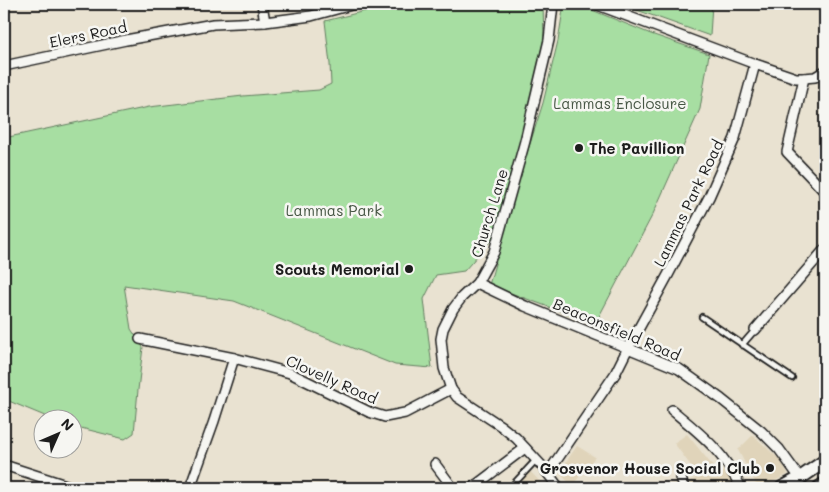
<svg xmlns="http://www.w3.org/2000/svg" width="829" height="492" font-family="Mali,sans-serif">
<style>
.built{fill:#e0d4ba}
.green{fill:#a7dea2;stroke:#627d5f}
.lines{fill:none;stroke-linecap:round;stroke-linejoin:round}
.lane-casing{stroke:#1c1c1c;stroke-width:8}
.street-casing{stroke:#1c1c1c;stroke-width:12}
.secondary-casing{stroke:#1c1c1c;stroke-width:16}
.lane{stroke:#f6f6f2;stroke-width:4.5}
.street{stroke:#f6f6f2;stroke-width:9}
.secondary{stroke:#f6f6f2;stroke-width:12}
.poi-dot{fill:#1c1c1c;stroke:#f6f6f2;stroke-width:2}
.labels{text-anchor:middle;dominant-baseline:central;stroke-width:5;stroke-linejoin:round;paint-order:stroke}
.street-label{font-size:15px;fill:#1c1c1c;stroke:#f6f6f2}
.park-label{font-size:15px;fill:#465644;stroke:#f6f6f2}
.poi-label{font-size:15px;font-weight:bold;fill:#1c1c1c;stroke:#f6f6f2;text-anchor:end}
</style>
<rect width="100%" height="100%" fill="#e9e2d1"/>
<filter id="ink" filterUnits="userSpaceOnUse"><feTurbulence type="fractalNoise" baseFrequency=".02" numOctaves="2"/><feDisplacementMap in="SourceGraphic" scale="10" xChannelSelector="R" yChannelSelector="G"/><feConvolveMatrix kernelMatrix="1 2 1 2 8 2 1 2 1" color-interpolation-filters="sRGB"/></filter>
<g filter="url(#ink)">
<!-- built -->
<g class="built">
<polygon points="687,434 720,475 727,469 738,488 692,488 690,481 699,477 674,443"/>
<polygon points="753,435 780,460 788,474 762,488 758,488 738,450"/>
<polygon points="577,446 595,457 572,486 559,472"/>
<polygon points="526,467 546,488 507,488 513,480"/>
</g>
<!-- green -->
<g class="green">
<polygon points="393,4 543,4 544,39 512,177 494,237 464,271 436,275 424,299 432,368 395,365 234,301 124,285 131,329 143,347 138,390 134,433 125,439 73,426 72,420 52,419 4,399 4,138 149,107 243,96 319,90 331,84 330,64 325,21"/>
<polygon points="564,4 577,4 651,34 709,54 700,109 653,214 595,324 489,285 526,156 543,103 558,41"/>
<polygon points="620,4 712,4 710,36"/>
</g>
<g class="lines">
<!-- lane casing -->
<g class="lane-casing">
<g id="lane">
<polyline points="702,317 792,378"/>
<polyline points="742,345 755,330"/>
<polyline points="510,488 536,460"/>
</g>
</g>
<!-- street casing -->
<g class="street-casing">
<g id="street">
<polyline points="262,4 265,22"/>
<polyline points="553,4 549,40 525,141 494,252 477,283 462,297 453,309 443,329 441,339 444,368 451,389 457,397 501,426 516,438 543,467 559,488"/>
<polyline points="595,4 755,64 796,78 804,78 815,77 825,71"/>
<polyline points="4,66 126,40 213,24 265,22 311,16 355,4"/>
<polyline points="804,78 787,152 825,192"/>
<polyline points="477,283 525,306 679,369 721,399 761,431 779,449 800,478"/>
<polyline points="755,330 825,249"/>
<polyline points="140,339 234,358 290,373 369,412 385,417 405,413 451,389"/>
<path d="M672 410C702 435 724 452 741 488"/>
<polyline points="435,464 453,488"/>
<polyline points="4,465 75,488"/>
<polyline points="548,473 615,374 628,348 668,275 709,197 735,138 755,64"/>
<polyline points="681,478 684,488"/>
<polyline points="190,488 214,421 234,358"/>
<polyline points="472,488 525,448"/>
</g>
</g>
<!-- secondary casing -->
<g class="secondary-casing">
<g id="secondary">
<polyline points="782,488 800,478 825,461"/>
<polyline points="819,488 825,484"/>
</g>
</g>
<!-- lane -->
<use href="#lane" class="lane"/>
<!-- street -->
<use href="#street" class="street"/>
<!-- secondary -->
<use href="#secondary" class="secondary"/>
</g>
</g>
<!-- markers -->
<g class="poi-dot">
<circle cx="579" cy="148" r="5"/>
<circle cx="409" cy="269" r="5"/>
<circle cx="770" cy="468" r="5"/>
</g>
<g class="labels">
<!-- street labels -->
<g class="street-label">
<text transform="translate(88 34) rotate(-12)">Elers Road</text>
<text transform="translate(688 203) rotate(-64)">Lammas Park Road</text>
<text transform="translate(489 213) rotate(-73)">Church Lane</text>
<text transform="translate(617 329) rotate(23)">Beaconsfield Road</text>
<text transform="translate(332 379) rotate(24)">Clovelly Road</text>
</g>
<!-- park labels -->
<g class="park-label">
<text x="620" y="103">Lammas Enclosure</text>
<text x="334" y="210">Lammas Park</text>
</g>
<!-- poi labels -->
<g class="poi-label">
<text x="589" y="148" text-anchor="start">The Pavillion</text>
<text x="399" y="269">Scouts Memorial</text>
<text x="760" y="468">Grosvenor House Social Club</text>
</g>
</g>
<!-- margin -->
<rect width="829" height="492" fill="none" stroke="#f6f6f2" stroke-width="20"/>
<rect x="10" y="10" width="809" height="472" fill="none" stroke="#1c1c1c" stroke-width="2" filter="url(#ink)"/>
<!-- north arrow -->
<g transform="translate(58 434) rotate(45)"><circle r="24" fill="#f6f6f2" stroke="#9f9f9c"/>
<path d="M0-4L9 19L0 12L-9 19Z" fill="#1c1c1c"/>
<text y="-8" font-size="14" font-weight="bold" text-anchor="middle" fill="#1c1c1c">N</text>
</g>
</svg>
